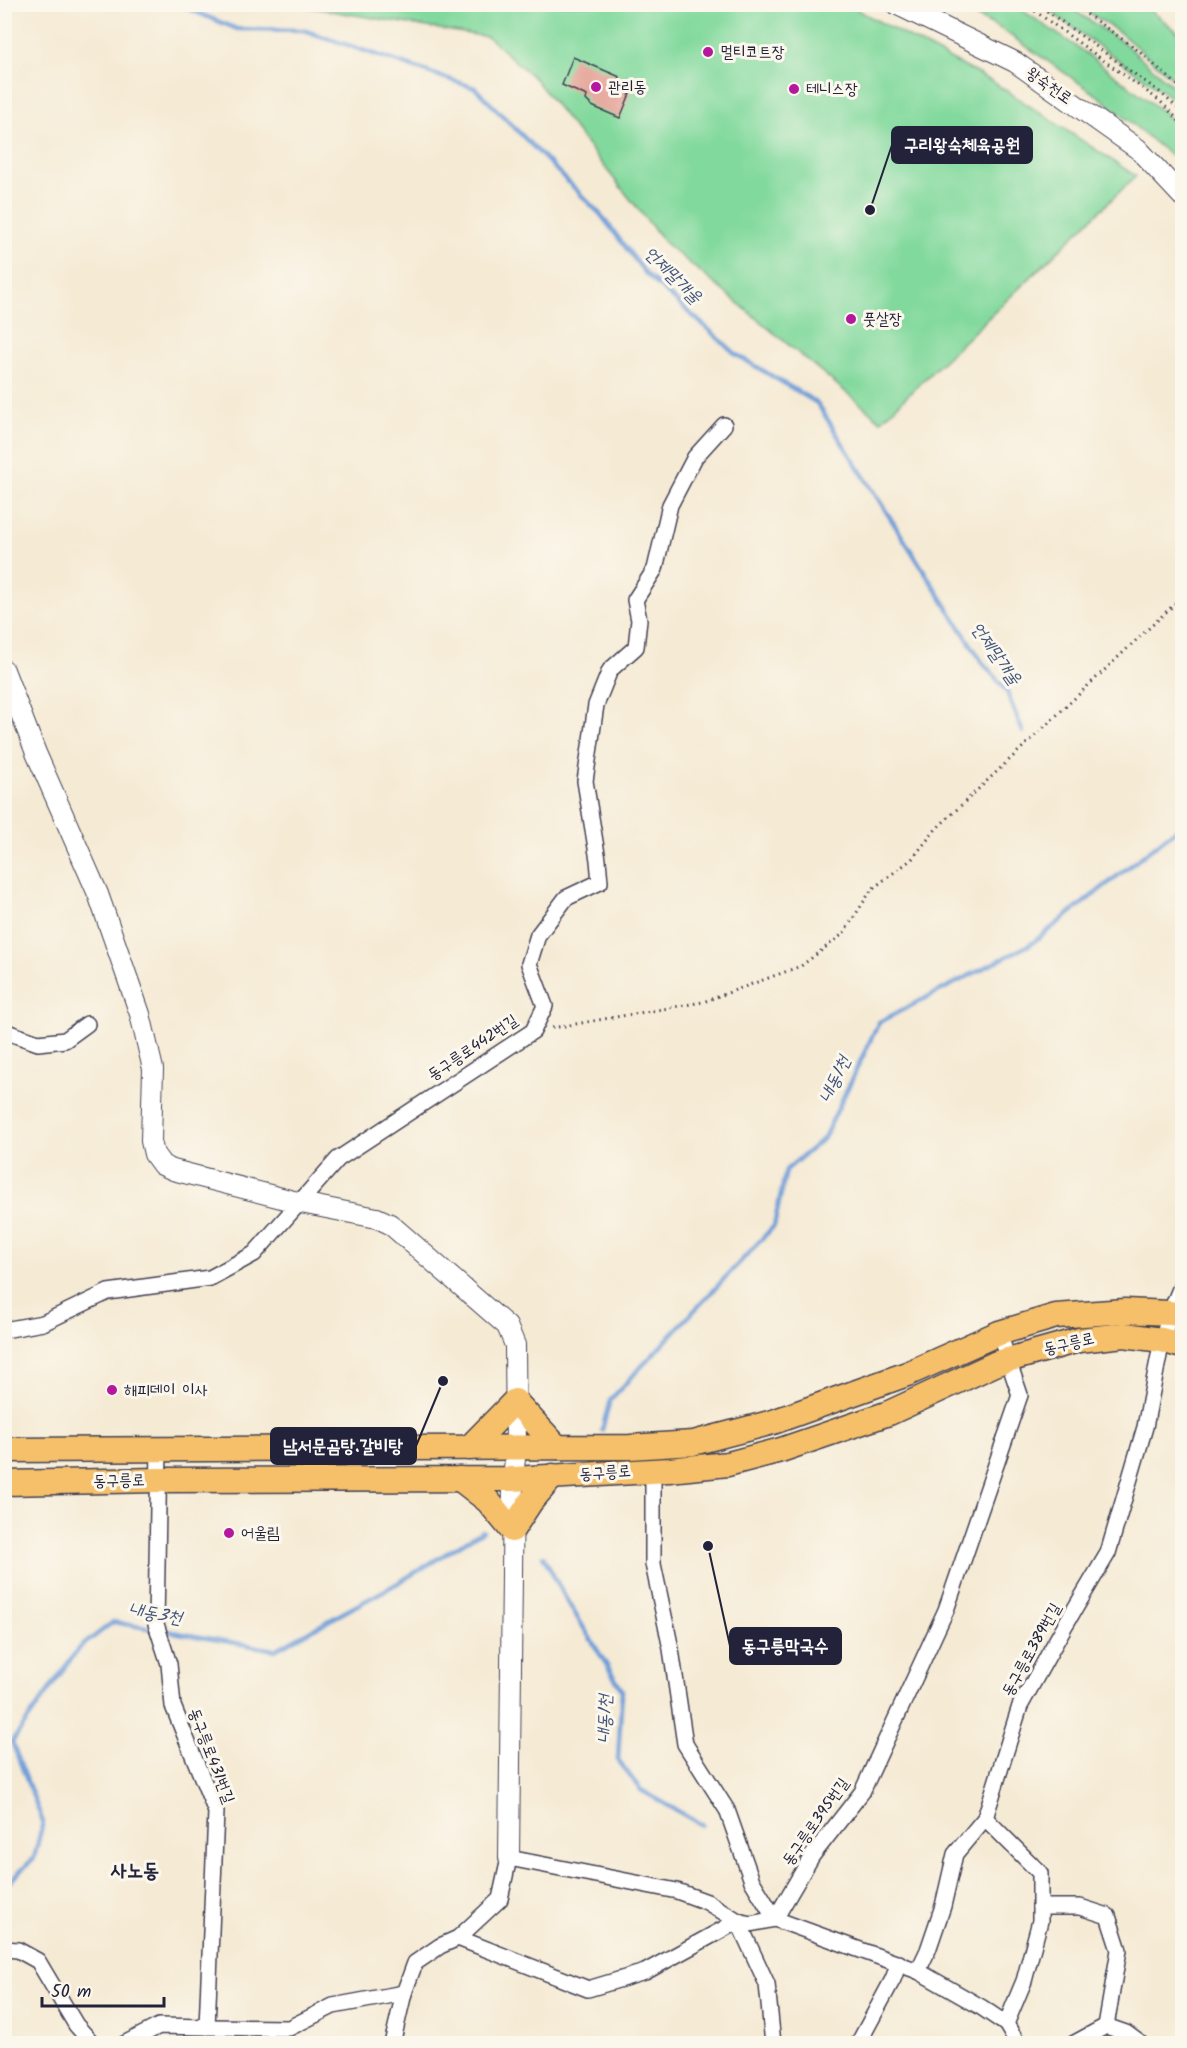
<svg xmlns="http://www.w3.org/2000/svg" width="1187" height="2048" font-family="Kalam,'Poor Story',sans-serif">
<style>
.green{fill:#82d99d;stroke:#527e6c;stroke-width:1.5}
.lines{fill:none;stroke-linecap:round;stroke-linejoin:round}
.stream{stroke:#6f9ed8;stroke-width:4.5}
.building{fill:#e4a095}
.minor-casing{stroke:#424052;stroke-width:18}
.tertiary-casing{stroke:#424052;stroke-width:22}
.primary-casing{stroke:#424052;stroke-width:27}
.path{stroke:#424052;stroke-width:3;stroke-dasharray:1.5 4.5;stroke-linecap:butt}
.minor{stroke:#fff;stroke-width:15}
.tertiary{stroke:#fff;stroke-width:20}
.primary{stroke:#f6c06b;stroke-width:24}
.poi-dot{fill:#b5179e;stroke:#fbf7ec;stroke-width:2}
.labels{text-anchor:middle;dominant-baseline:central;stroke-width:6;stroke-linejoin:round;paint-order:stroke}
.poi-label{font-size:16px;fill:#22223b;stroke:#fbf7ec;text-anchor:start}
.street-label{font-size:16px;fill:#22223b;stroke:#fbf7ec}
.water-label{font-size:18px;font-style:italic;fill:#41547a;stroke:#fbf7ec}
.quarter-label{font-size:20px;font-weight:bold;fill:#22223b;stroke:#fbf7ec}
.leader{fill:none;stroke:#22223b;stroke-width:2}
.callout-dot{fill:#22223b;stroke:#fbf7ec;stroke-width:2}
.callout{fill:#22223b;stroke:#22223b;stroke-width:2}
.callout-label{font-size:18px;text-anchor:middle;font-weight:bold;fill:#fff}
</style>
<rect width="100%" height="100%" fill="#fbf7ec"/>
<filter id="ink" filterUnits="userSpaceOnUse"><feTurbulence type="fractalNoise" baseFrequency=".0167" numOctaves="2"/><feDisplacementMap in="SourceGraphic" scale="12" xChannelSelector="R" yChannelSelector="G"/><feConvolveMatrix kernelMatrix="1 2 1 2 8 2 1 2 1" color-interpolation-filters="sRGB"/></filter>
<filter id="wash" filterUnits="userSpaceOnUse"><feTurbulence type="fractalNoise" baseFrequency=".008" numOctaves="4" result="noise"/><feDisplacementMap in="SourceGraphic" scale="24" xChannelSelector="R" yChannelSelector="G"/><feGaussianBlur stdDeviation="1.35" result="paint"/><feColorMatrix in="noise" values="0 0 0 0 0 0 0 0 0 0 0 0 0 0 0 0 0 1.4 0 .05"/><feComposite in="paint" operator="in"/></filter>
<g filter="url(#wash)">
<rect width="100%" height="100%" fill="#f5ead4"/>
<!-- green -->
<g class="green">
<polygon points="294,5 848,5 993,82 1136,176 881,421 665,243 535,79 488,37"/>
<polygon points="955,5 1013,4 1019,8 1083,51 1166,114 1182,132 1182,165 1101,98 1001,29"/>
<polygon points="1041,5 1066,5 1124,43 1182,94 1182,108 1165,93"/>
<polygon points="1077,5 1144,5 1178,32 1182,34 1182,86 1119,32"/>
</g>
<g class="lines">
<!-- stream -->
<g class="stream">
<polyline points="176,4 237,29 303,30 475,88 601,215 646,274 737,355 817,403 982,662 1006,690 1023,732"/>
<polyline points="602,1430 610,1400 774,1226 786,1170 824,1138 879,1022 1031,944 1182,825"/>
<polyline points="543,1556 566,1599 622,1690 618,1760 641,1790 702,1825"/>
<polyline points="161,1630 275,1650 398,1583 483,1531"/>
<polyline points="4,1887 34,1858 43,1822 12,1742 78,1649 113,1622 153,1629"/>
</g>
</g>
<g id="blocks">
<!-- building -->
<polygon class="building" points="573,57 620,77 618,85 632,89 620,118 592,106 586,100 587,96 562,85"/>
</g>
</g>
<g filter="url(#ink)">
<use href="#blocks" fill-opacity="0" stroke="#424052" stroke-width="1.5"/>
<g class="lines">
<!-- minor casing -->
<g class="minor-casing">
<g id="minor">
<polyline points="4,1031 38,1043 65,1040 87,1024"/>
<polyline points="4,1330 43,1323 108,1292 210,1278 254,1254 338,1159 533,1031 545,1006 529,964 538,935 566,898 600,882 598,860 585,781 596,705 610,670 636,647 639,620 635,600 655,569 670,505 695,457 724,425"/>
<polyline points="653,1470 653,1564 671,1649 685,1744 727,1810 752,1881 775,1919 918,1971 981,2007 1006,2024 1018,2044"/>
<polyline points="985,1818 1040,1873 1040,1921 1024,1981 1006,2024"/>
<polyline points="1040,1907 1080,1907 1108,1916 1119,1950 1106,2026"/>
<polyline points="458,1938 588,1989 645,1972 738,1921 750,1924 775,1919 812,1856 862,1792 946,1610 1020,1395 999,1333"/>
<polyline points="4,1949 18,1950 38,1961 76,2025 93,2044"/>
<polyline points="918,1971 928,1950 943,1906 955,1854 985,1818 1020,1706 1064,1627 1108,1553 1145,1427 1162,1340 1170,1313 1182,1284"/>
<polyline points="207,2027 289,2028 333,2006 404,1993"/>
<polyline points="124,2044 159,2026 207,2027 216,1812 173,1706 169,1664 156,1624 159,1448"/>
<polyline points="392,2044 404,1993 415,1963 440,1946 458,1938 500,1899 509,1858 677,1891 707,1902 738,1921 767,1984 773,2044"/>
<polyline points="858,2044 893,1979 899,1963"/>
<polyline points="1073,2044 1106,2026 1126,2033 1141,2044"/>
</g>
</g>
<!-- tertiary casing -->
<g class="tertiary-casing">
<g id="tertiary">
<polyline points="896,4 1015,62 1138,149 1182,196"/>
<polyline points="4,670 36,753 98,894 140,1014 153,1069 151,1141 154,1154 162,1165 173,1170 301,1203 377,1218 390,1224 507,1326 515,1345 516,1448 513,1479 509,1858"/>
</g>
</g>
<!-- primary casing -->
<g class="primary-casing">
<g id="primary">
<polyline points="469,1448 515,1401 557,1447"/>
<polyline points="4,1450 630,1447 693,1443 773,1422 907,1374 999,1333 1056,1316 1125,1311 1170,1313 1182,1315"/>
<polyline points="460,1479 488,1501 512,1530 531,1501 553,1476"/>
<polyline points="4,1483 159,1480 513,1479 669,1470 728,1464 781,1450 889,1413 997,1363 1079,1340 1124,1335 1162,1340 1182,1346"/>
</g>
</g>
<!-- path -->
<g class="path">
<polyline points="1025,4 1160,101 1182,124"/>
<polyline points="1037,4 1161,93 1182,112"/>
<polyline points="1072,4 1135,48 1182,89"/>
<polyline points="552,1028 703,1002 801,966 843,934 872,889 912,859 936,829 1182,597"/>
</g>
<!-- minor -->
<use href="#minor" class="minor"/>
<!-- tertiary -->
<use href="#tertiary" class="tertiary"/>
<!-- primary -->
<use href="#primary" class="primary"/>
</g>
</g>
<!-- markers -->
<g class="poi-dot">
<circle cx="708" cy="52" r="6"/>
<circle cx="596" cy="87" r="6"/>
<circle cx="794" cy="89" r="6"/>
<circle cx="851" cy="319" r="6"/>
<circle cx="112" cy="1390" r="6"/>
<circle cx="229" cy="1533" r="6"/>
</g>
<g class="labels">
<!-- poi labels -->
<g class="poi-label">
<text x="720" y="52">멀티코트장</text>
<text x="608" y="87">관리동</text>
<text x="806" y="89">테니스장</text>
<text x="863" y="319">풋살장</text>
<text x="124" y="1390">해피데이 이사</text>
<text x="241" y="1533">어울림</text>
</g>
<!-- street labels -->
<g class="street-label">
<text transform="translate(1049 86) rotate(35)">왕숙천로</text>
<text transform="translate(473 1048) rotate(-34)">동구릉로442번길</text>
<text transform="translate(1069 1344) rotate(-13)">동구릉로</text>
<text transform="translate(605 1473) rotate(-4)">동구릉로</text>
<text transform="translate(119 1481) rotate(-1)">동구릉로</text>
<text transform="translate(1032 1650) rotate(-61)">동구릉로389번길</text>
<text transform="translate(211 1756) rotate(69)">동구릉로431번길</text>
<text transform="translate(816 1822) rotate(-55)">동구릉로395번길</text>
</g>
<!-- water labels -->
<g class="water-label">
<text transform="translate(672 276) rotate(45)">언제말개울</text>
<text transform="translate(995 654) rotate(55)">언제말개울</text>
<text transform="translate(836 1080) rotate(-65)">내동1천</text>
<text transform="translate(155 1615) rotate(10)">내동3천</text>
<text transform="translate(606 1719) rotate(-89)">내동1천</text>
</g>
<!-- quarter labels -->
<g class="quarter-label">
<text x="135" y="1872">사노동</text>
</g>
</g>
<!-- callouts -->
<path class="leader" d="M870 210L892 145M443 1381L416 1446M708 1546L730 1646"/>
<g class="callout-dot">
<circle cx="870" cy="210" r="6"/>
<circle cx="443" cy="1381" r="6"/>
<circle cx="708" cy="1546" r="6"/>
</g>
<g class="callout">
<rect x="892" y="127" width="140" height="36" rx="6"/>
<rect x="271" y="1428" width="145" height="36" rx="6"/>
<rect x="730" y="1628" width="111" height="36" rx="6"/>
</g>
<g class="callout-label">
<text x="962" y="151">구리왕숙체육공원</text>
<text x="343" y="1452">남서문곰탕.갈비탕</text>
<text x="785" y="1652">동구릉막국수</text>
</g>
<!-- margin -->
<rect width="1187" height="2048" fill="none" stroke="#fbf7ec" stroke-width="24"/>
<!-- scale -->
<path d="M42 1997v9h122v-9" fill="none" stroke="#22223b" stroke-width="3"/>
<text x="51" y="1997" font-size="18" fill="#22223b" stroke="#fbf7ec" stroke-width="4.5" paint-order="stroke">50 m</text>
</svg>
